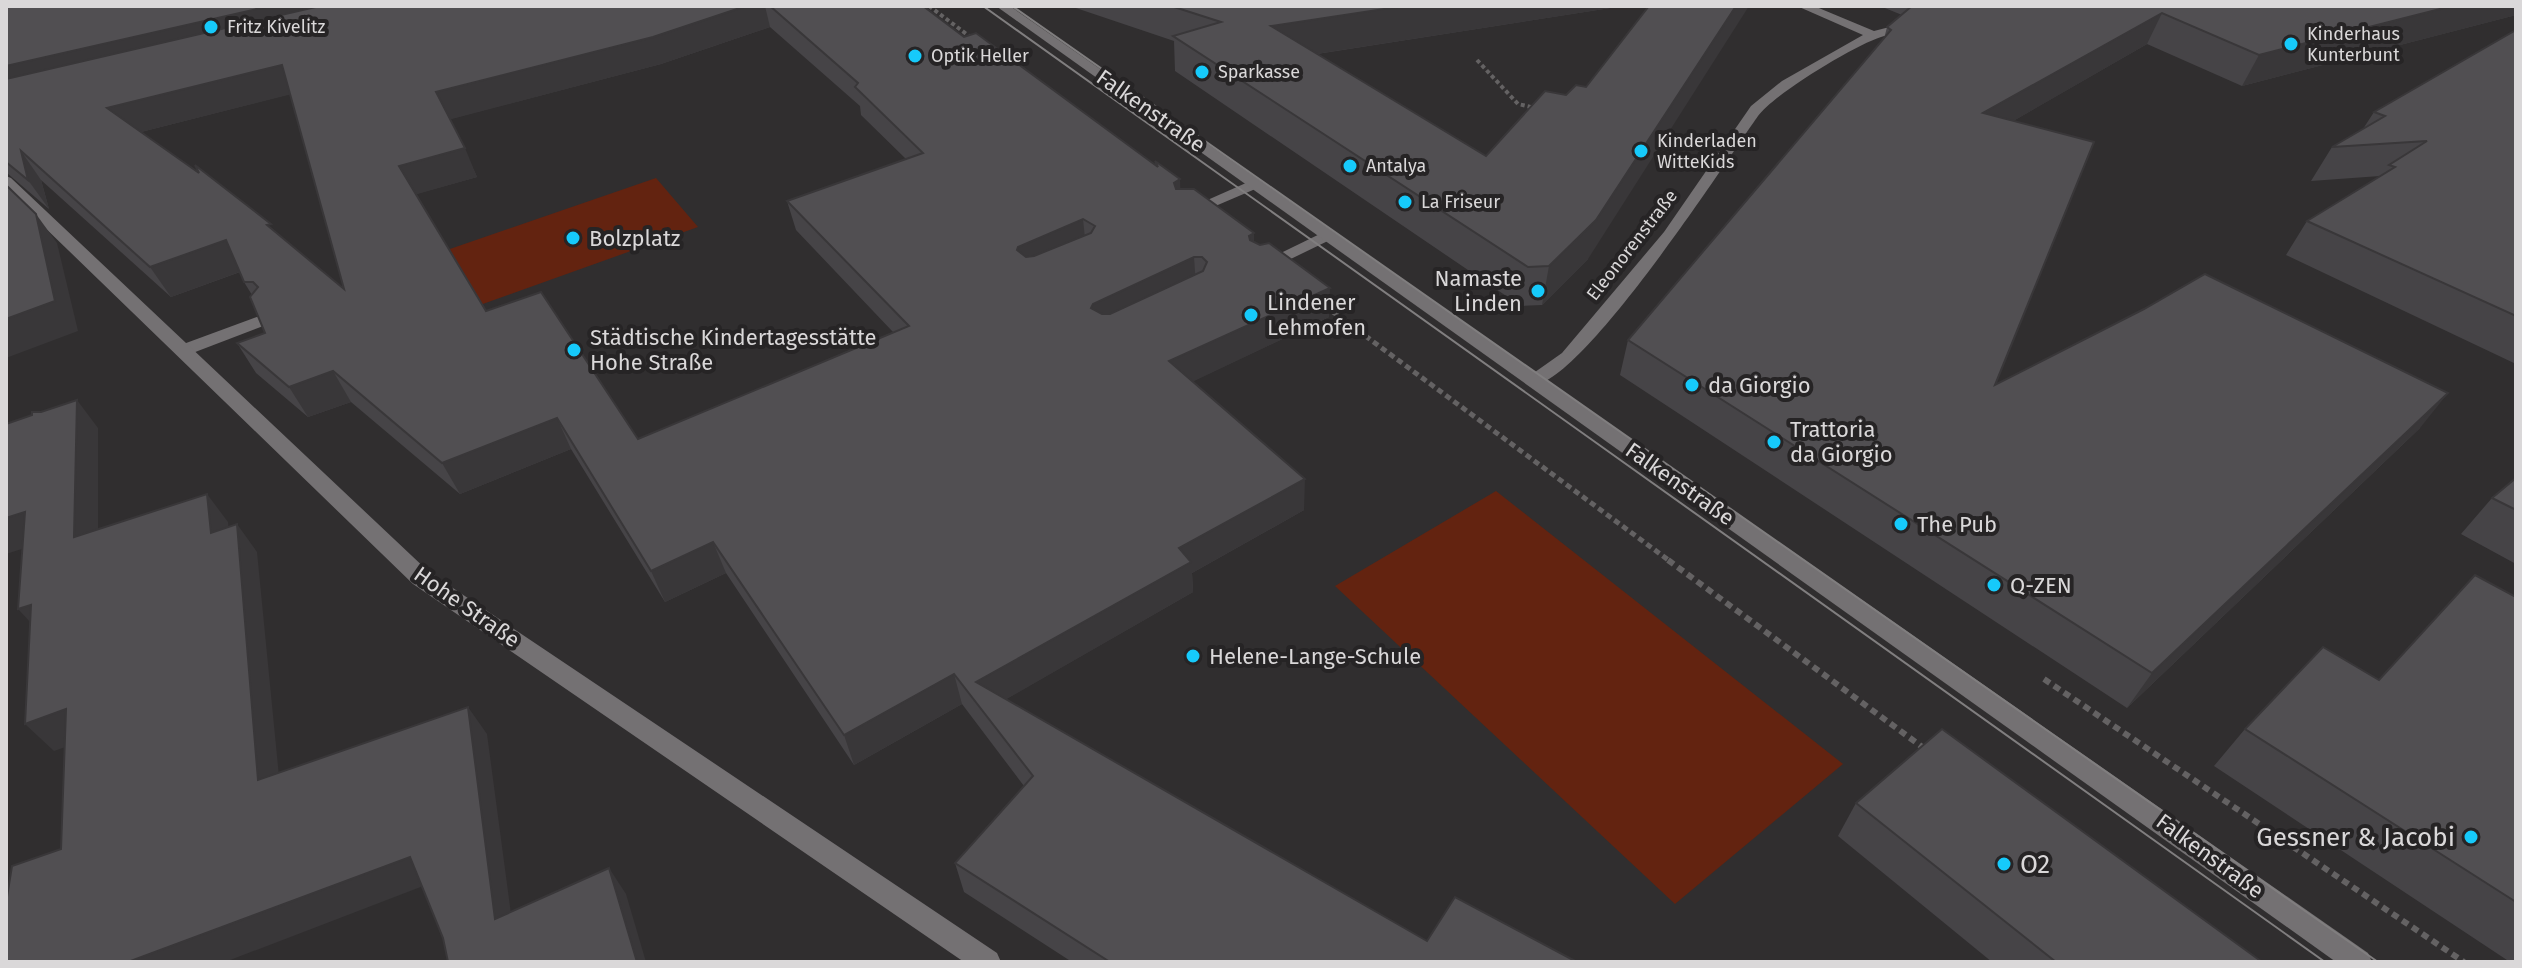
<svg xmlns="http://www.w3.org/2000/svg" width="2522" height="968" font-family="'Fira Sans',sans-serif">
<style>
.green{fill:#632310}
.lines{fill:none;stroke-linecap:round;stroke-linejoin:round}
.path-far2{stroke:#646263;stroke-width:4;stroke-dasharray:4 3;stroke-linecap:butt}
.path-far1{stroke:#646263;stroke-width:5;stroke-dasharray:6 4;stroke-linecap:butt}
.path{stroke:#646263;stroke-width:6;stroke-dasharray:7 5;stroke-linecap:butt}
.service{fill:#747173;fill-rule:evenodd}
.minor{fill:#747173;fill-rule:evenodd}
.tertiary{fill:#747173;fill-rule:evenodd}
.tram{stroke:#807e7f;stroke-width:2}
.wall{fill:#464447;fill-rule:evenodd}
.shaded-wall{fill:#393739}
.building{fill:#514f52;stroke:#393739;stroke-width:2;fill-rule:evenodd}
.poi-dot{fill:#16cafb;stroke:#262425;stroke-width:3}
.labels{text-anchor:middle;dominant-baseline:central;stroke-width:8;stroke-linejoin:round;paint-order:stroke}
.far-poi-label{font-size:18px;fill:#dad8d9;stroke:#262425;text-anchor:start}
.far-street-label{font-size:18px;fill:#dad8d9;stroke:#262425}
.street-label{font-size:22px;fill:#dad8d9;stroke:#262425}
.poi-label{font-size:22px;fill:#dad8d9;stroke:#262425;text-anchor:start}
.near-poi-label{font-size:26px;fill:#dad8d9;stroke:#262425;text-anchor:end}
</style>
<rect width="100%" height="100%" fill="#302e2f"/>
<!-- green -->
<g class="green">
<polygon points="656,178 698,227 480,305 447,250"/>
<polygon points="1496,491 1843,764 1675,904 1335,586"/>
</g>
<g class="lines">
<!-- path-far2 -->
<g class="path-far2">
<polyline points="929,6 973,39"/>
<polyline points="1477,60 1518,104 1535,108"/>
<polyline points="1666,138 1685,143"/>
</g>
<!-- path-far1 -->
<polyline class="path-far1" points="1325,306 1671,562"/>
<!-- path -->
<g class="path">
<polyline points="1668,560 1925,749"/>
<polyline points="2044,679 2464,962"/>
</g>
<!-- service -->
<g class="service">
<polygon points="1255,179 1263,184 1260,187 1192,216 1180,216 1178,213"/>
<polygon points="1328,230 1334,232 1334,238 1266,271 1260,272 1252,267"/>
<polygon points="265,314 271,315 274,319 271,323 190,354 178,354 175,350 178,346"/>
</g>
<!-- minor -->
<g class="minor">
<path d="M1797 6H1814L1874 31 1909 22 1943 6H1959C1938 25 1907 29 1881 37 1855 45 1774 94 1758 116 1729 157 1574 397 1528 385L1526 381 1528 377 1562 353 1664 232 1751 106 1782 81 1863 35Z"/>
<polygon points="6,176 11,178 429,572 997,953 1001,962 964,962 413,584 6,190"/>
</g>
<!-- tertiary -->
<polygon class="tertiary" points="996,6 1010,6 2368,953 2372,962 2336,962"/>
<!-- tram -->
<g class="tram">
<polyline points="983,6 2325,962"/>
<polyline points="1012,6 2378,962"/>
</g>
</g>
<!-- wall -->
<g class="wall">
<path d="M6 6H923L964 37 1156 165 1155 161 1180 189 1254 233V242L1329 317 1193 381 1304 510 1192 573 1193 592 1006 699 1427 941 1577 962H1072L964 892 955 863 1024 786 962 704 854 765 726 573 665 602 571 449 460 494 351 402 308 417 256 373 237 343 265 333 252 295 244 282 240 272 171 297 41 180 49 209 7 173 6 174ZM770 27 860 106 861 115 906 159 787 201 796 230 893 332 638 439 486 311 416 194 477 177 450 119 661 64ZM290 94 344 289 276 232 141 132Z"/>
<polygon points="1070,6 1623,6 1317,54 1588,259 1542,305 1521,306 1175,71 1174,41"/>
<polygon points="1880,6 2516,6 2516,15 2242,86 2147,44 2013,121 1995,385 2420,428 2127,708 1620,375 1628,340 1884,39 1887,27 1902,15"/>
<polygon points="2516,30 2516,364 2286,255 2307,221 2380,176 2311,181 2332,147 2363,129 2374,112"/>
<polygon points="2516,478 2516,564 2461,534 2492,498"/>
<polygon points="2516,597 2516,962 2510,962 2214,766 2245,729 2379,680"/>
<polygon points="1856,803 2262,962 1992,962 1838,836"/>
</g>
<!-- shaded-wall -->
<g class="shaded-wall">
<polygon points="270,6 396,6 6,98 6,66"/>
<polygon points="746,6 765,6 770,27 661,64 448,120 436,92"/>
<polygon points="1404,6 1623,6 1271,61 1271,26"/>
<polygon points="1736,6 1749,6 1588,259 1542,305 1549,266"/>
<polygon points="2452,6 2516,6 2516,15 2242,86 2259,55"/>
<polygon points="2162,13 2147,44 1970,146 1983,113"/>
<polygon points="282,65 296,93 125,136 107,108"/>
<polygon points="465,148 477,177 414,195 399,166"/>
<polygon points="21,151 41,180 49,209 28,180"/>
<polygon points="1180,179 1181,208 1174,183"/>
<polygon points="36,214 57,243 78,331 6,358 6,319"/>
<polygon points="1083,219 1086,248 1023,276 1017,250 1018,247"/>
<polygon points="1254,233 1254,262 1249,236"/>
<polygon points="226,240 245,270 171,297 150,267"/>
<polygon points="1194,257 1196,286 1096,334 1091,308 1093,304"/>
<polygon points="1330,288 1329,317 1171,392 1169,361"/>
<polygon points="333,371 351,402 308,417 289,387"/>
<polygon points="2448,393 2420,428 2127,708 2152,673"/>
<polygon points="77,400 98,428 98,565 74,537"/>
<polygon points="557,418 571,449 460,494 442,463"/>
<polygon points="1305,479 1304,510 1192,573 1193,592 984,712 976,682 1179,548"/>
<polygon points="207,494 228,522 232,561 211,533"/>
<polygon points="25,512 50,540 6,554 6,518"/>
<polygon points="237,524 257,552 282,807 258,780"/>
<polygon points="713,542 726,573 665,602 651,571"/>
<polygon points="31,605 44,637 18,609"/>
<polygon points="954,674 962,704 854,765 844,735"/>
<polygon points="468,707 487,734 515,944 495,919"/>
<polygon points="66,709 94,737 54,751 25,724"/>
<polygon points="410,857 431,883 225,962 128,962"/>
<polygon points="609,868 626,894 646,962 637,962"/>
</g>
<!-- building -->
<g class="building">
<polygon points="6,6 270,6 6,66"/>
<path d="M320 6H746L653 37 436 92 465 148 399 166 486 311 541 292 638 439 909 326 787 201 923 153 855 87 858 83 770 6H923L964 37 976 33 1158 167 1155 161 1180 179 1174 183 1176 189H1194L1254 233 1249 236 1250 240 1260 245 1269 243 1330 288 1169 361 1305 479 1179 548 1191 562 976 682 1427 941 1455 897 1577 962H1110L955 863 1033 776 954 674 844 735 713 542 651 571 557 418 442 463 333 371 289 387 237 343 265 333 250 297 258 287 253 282H244L226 240 150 267 21 151 28 180 6 162V79ZM282 65 344 289 267 225 271 224 195 165 199 173 107 108ZM1083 219 1095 226 1091 233 1034 256 1026 257 1017 250 1018 247ZM1194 257H1202L1207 262 1203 271 1110 314H1102L1091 308 1093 304Z"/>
<polygon points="1171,6 1404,6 1271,26 1486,156 1545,91 1566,95 1576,85 1586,87 1649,6 1736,6 1596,220 1549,266 1528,267 1173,36 1221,22"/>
<polygon points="1912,6 2452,6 2259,55 2162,13 1983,113 2094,142 1995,385 2144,309 2205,274 2448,393 2152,673 1628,340 1891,30 1887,27"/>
<polygon points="2516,30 2516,316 2307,221 2395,167 2389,165 2427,141 2332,147 2385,116 2374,112"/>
<polygon points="6,185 36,214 55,301 6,319"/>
<polygon points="77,400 74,537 207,494 211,533 237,524 258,780 468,707 495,919 609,868 637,962 448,962 443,938 410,857 128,962 6,962 6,903 12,866 61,849 66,709 25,724 31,605 18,609 25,512 6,518 6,424 32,415 32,412 41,412"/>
<polygon points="2516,478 2516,510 2492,498"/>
<polygon points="2475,575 2516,597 2516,902 2245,729 2323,647 2379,680"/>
<polygon points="1942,729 2262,962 2056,962 1856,803"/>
</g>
<!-- markers -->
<g class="poi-dot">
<circle cx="211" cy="27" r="8"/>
<circle cx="2291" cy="44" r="8"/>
<circle cx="915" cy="56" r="8"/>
<circle cx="1202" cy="72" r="8"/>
<circle cx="1641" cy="151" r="8"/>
<circle cx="1350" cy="166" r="8"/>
<circle cx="1405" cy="202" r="8"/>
<circle cx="573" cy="238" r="8"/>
<circle cx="1538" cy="291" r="8"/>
<circle cx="1251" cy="315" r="8"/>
<circle cx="574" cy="350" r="8"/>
<circle cx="1692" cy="385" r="8"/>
<circle cx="1774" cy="442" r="8"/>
<circle cx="1901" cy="524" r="8"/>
<circle cx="1994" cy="585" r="8"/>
<circle cx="1193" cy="656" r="8"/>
<circle cx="2471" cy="837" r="8"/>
<circle cx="2004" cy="864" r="8"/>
</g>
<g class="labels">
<!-- far-poi labels -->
<g class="far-poi-label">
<text x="227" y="27">Fritz Kivelitz</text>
<text x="2307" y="34">Kinderhaus<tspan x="2307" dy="21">Kunterbunt</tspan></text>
<text x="931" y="56">Optik Heller</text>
<text x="1218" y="72">Sparkasse</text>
<text x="1657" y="141">Kinderladen<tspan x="1657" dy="21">WitteKids</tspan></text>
<text x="1366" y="166">Antalya</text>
<text x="1421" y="202">La Friseur</text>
</g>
<!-- far-street labels -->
<g class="far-street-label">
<text transform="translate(1632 245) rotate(-52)">Eleonorenstraße</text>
</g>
<!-- street labels -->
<g class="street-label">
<text transform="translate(1151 111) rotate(35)">Falkenstraße</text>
<text transform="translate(1680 484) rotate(35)">Falkenstraße</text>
<text transform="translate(467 607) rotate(35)">Hohe Straße</text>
<text transform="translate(2210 856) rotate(36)">Falkenstraße</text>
</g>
<!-- poi labels -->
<g class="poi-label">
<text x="589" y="238">Bolzplatz</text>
<text x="1522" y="278" text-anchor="end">Namaste<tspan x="1522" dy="25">Linden</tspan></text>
<text x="1267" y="302">Lindener<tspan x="1267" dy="25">Lehmofen</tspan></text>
<text x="590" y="337">Städtische Kindertagesstätte<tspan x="590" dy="25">Hohe Straße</tspan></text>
<text x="1708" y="385">da Giorgio</text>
<text x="1790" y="429">Trattoria<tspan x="1790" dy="25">da Giorgio</tspan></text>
<text x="1917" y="524">The Pub</text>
<text x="2010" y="585">Q-ZEN</text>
<text x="1209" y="656">Helene-Lange-Schule</text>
</g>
<!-- near-poi labels -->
<g class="near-poi-label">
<text x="2455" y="837">Gessner &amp; Jacobi</text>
<text x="2020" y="864" text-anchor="start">O2</text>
</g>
</g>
<!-- border -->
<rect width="2522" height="968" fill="none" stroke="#dad8d9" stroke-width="16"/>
</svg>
